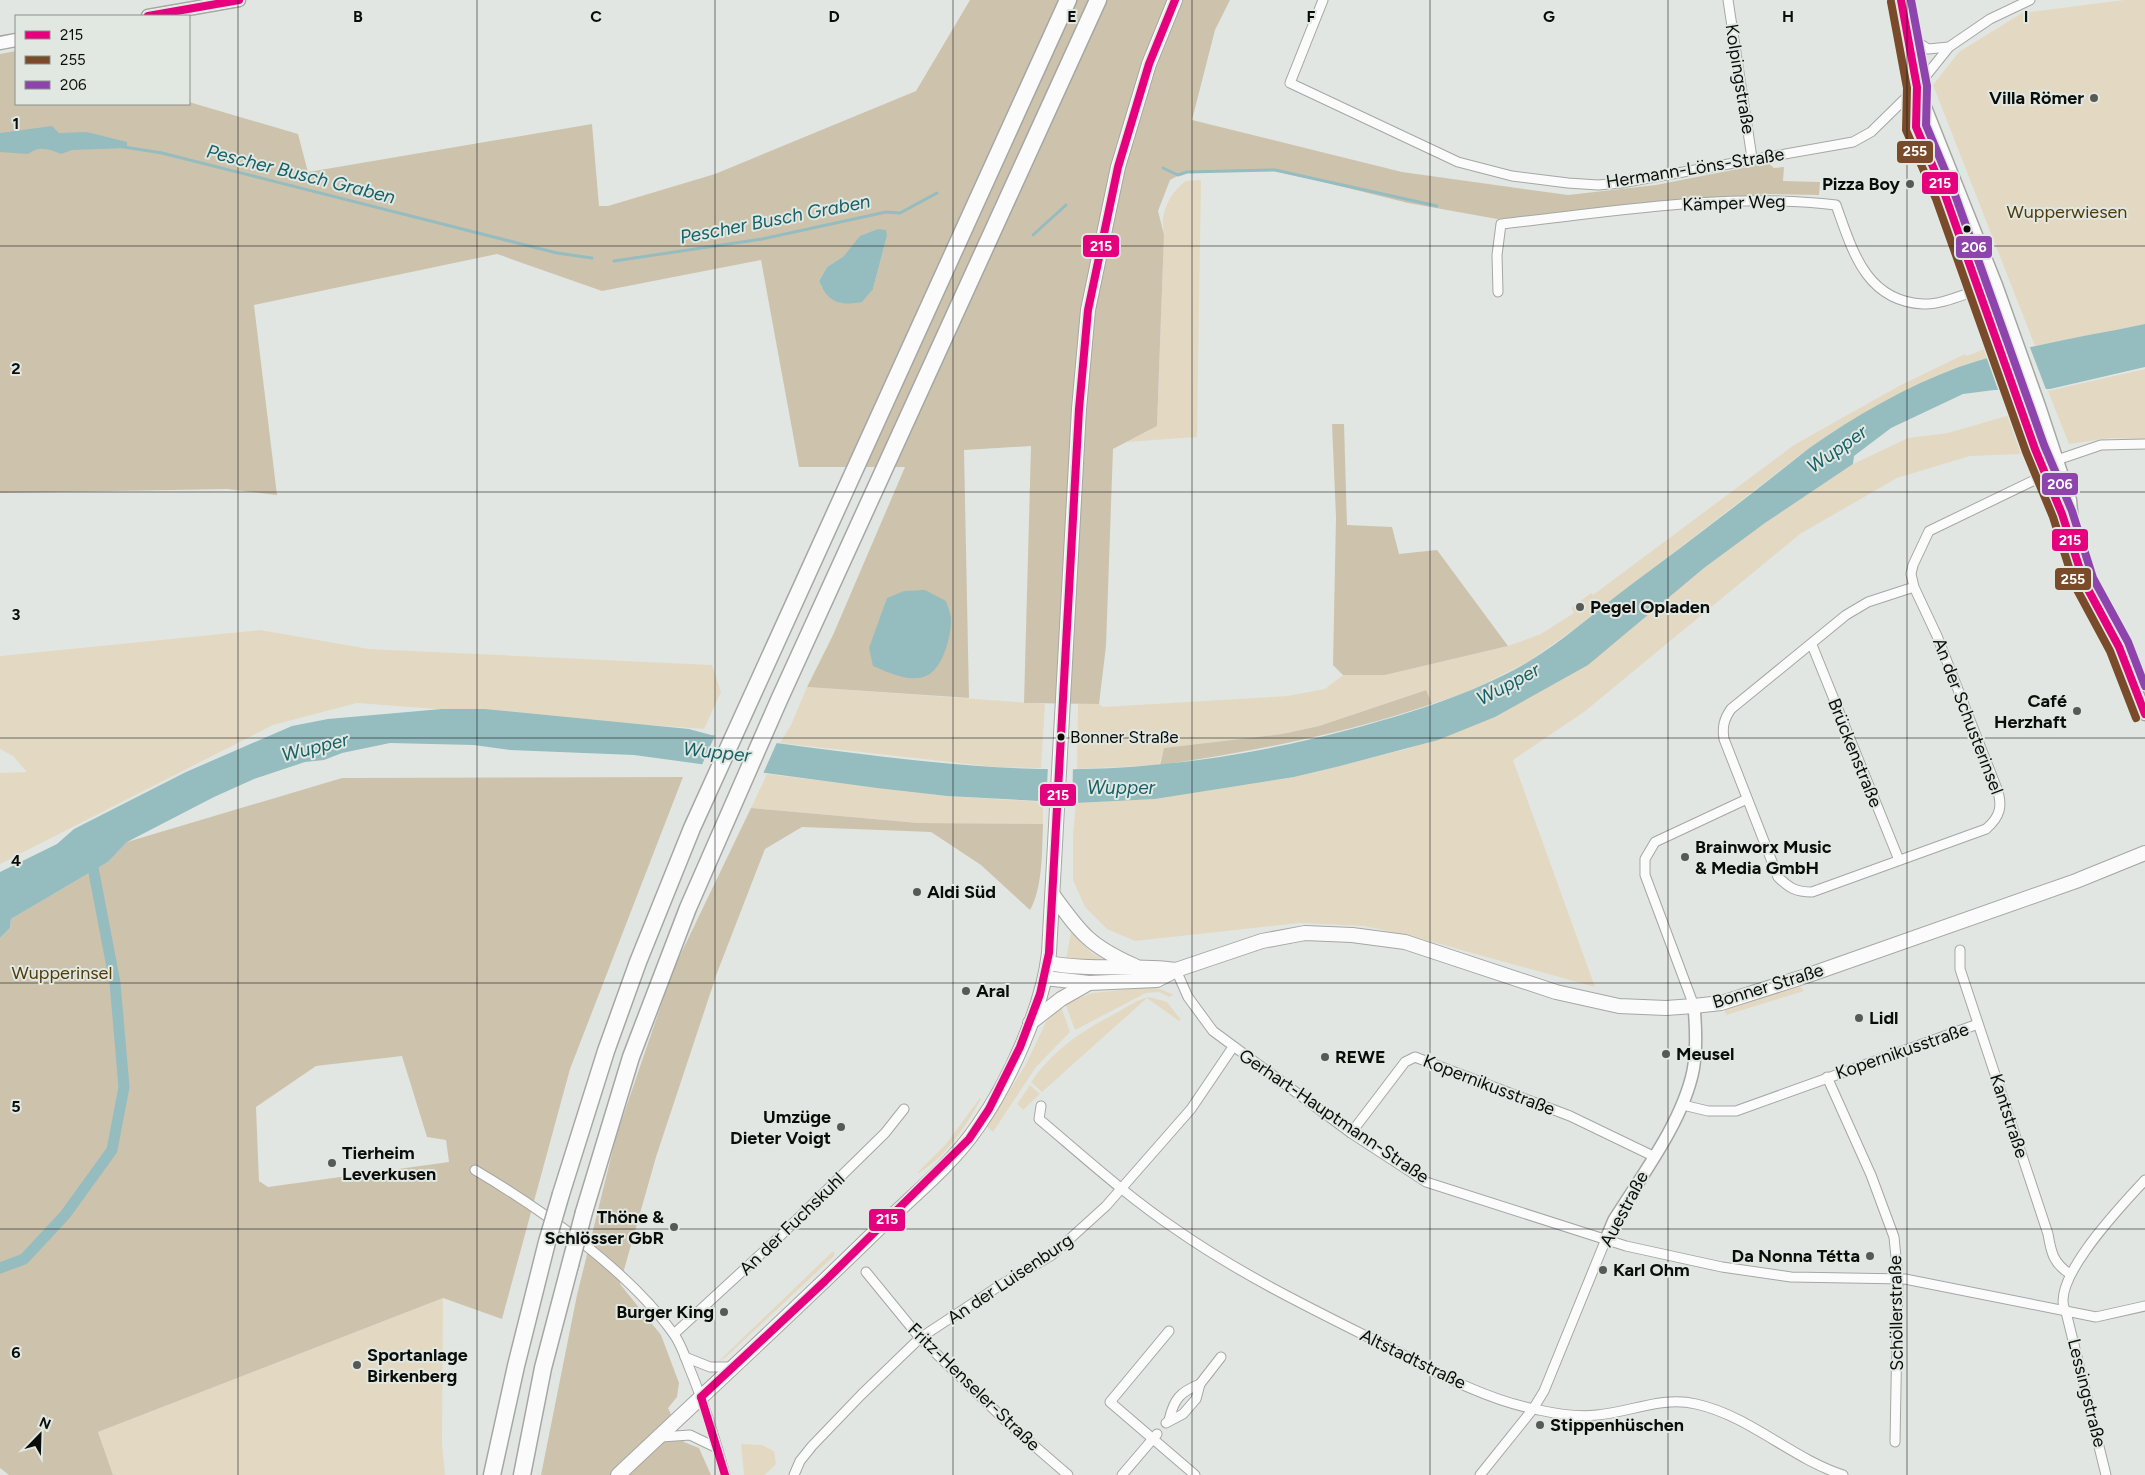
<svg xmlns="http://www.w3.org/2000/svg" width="2145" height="1475" font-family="Figtree,sans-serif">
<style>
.green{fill:#e3d9c3}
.forest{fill:#cdc3ad;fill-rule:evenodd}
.water{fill:#95bcbf}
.pier{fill:#e2e6e2}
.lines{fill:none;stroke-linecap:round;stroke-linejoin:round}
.stream{stroke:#95bcbf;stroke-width:3}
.canal{stroke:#95bcbf;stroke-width:11}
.minor-casing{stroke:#a4a7a4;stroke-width:11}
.tertiary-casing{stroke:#a4a7a4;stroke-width:14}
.secondary-casing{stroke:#a4a7a4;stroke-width:15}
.primary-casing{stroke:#a4a7a4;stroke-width:16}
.motorway-casing{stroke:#a4a7a4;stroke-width:19}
.minor{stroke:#fbfbfb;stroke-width:9}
.tertiary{stroke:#fbfbfb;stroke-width:11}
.secondary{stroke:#fbfbfb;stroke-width:12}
.primary{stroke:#fbfbfb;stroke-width:14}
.motorway{stroke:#fbfbfb;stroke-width:16}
.motorway-bridge-casing{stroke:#a4a7a4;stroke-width:19;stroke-linecap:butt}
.motorway-bridge{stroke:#fbfbfb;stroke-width:16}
.bus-1-casing{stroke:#e1e7e1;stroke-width:11}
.bus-2-casing{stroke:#e1e7e1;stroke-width:11}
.bus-3-casing{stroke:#e1e7e1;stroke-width:11}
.bus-1{stroke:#e5007d;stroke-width:8}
.bus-2{stroke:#7a4b2a;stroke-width:8}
.bus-3{stroke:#8e44ad;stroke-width:8}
.grid{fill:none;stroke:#0b0d0b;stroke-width:1;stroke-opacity:0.55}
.poi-dot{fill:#565956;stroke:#e1e7e1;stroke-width:2}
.bus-dot{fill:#0b0d0b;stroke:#e1e7e1;stroke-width:2}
.labels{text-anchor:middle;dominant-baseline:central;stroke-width:4;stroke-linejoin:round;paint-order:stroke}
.bus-label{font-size:17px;fill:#0b0d0b;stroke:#e1e7e1;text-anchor:start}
.street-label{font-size:18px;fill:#0b0d0b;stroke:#e1e7e1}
.poi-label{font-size:18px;font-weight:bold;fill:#0b0d0b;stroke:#e1e7e1;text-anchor:start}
.park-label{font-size:18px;fill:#513b08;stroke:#e1e7e1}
.water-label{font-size:19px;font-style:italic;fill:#166168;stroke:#e1e7e1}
.grid-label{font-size:16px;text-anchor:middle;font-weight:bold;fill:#0b0d0b;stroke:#e1e7e1;stroke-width:4;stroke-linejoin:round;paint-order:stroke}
.line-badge{stroke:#e1e7e1;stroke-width:2}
.badge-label{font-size:14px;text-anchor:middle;font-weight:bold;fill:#fff}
</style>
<rect width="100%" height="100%" fill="#e2e6e2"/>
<!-- green -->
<g class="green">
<polygon points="2124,0 2145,0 2145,324 2035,346 1933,85 1959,52 2022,13"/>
<path d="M1201 180 1197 437 1127 442 1157 426 1164 235C1159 214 1170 192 1186 181Z"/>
<path d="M1987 348 1991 358C1925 378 1865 409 1808 449L1573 630 1528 662 1465 693 1432 704 1425 690 1319 726 1282 734 1164 748 1159 765 1077 769 1078 704H1099L1103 707 1287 696 1325 689 1343 675H1385L1508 646 1541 634 1574 613 1571 608 1591 593 1593 595 1794 445 1899 386 1965 354 1967 356Z"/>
<polygon points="2145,369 2145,439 2111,438 2069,444 2048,391"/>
<polygon points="2010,415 2023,454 1970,456 1897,478 1800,534 1584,712 1513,760 1595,987 1411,936 1364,926 1300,923 1135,941 1107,929 1085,907 1073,880 1073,836 1076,803 1155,799 1294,777 1407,749 1495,717 1588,664 1704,568 1765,523 1853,464 1908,438 1948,433"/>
<polygon points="260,630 369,649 712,665 721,692 704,729 357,703 273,725 0,864 0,773 27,772 13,756 0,749 0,656"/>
<polygon points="807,687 1045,704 1041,768 995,767 780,743 791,725"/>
<polygon points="767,774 945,796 1043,802 1043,824 918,823 751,808"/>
<polygon points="1071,932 1092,953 1106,961 1066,960"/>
<polygon points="1800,986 1804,991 1726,1015 1724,1009"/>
<polygon points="1149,987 1160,989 1174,995 1169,997 1159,992 1146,993 1075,1030 1065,1003 1092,993"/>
<path d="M1149 997 1167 1002 1181 1020 1179 1021 1147 998 1042 1092 1031 1082C1054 1049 1083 1030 1118 1012 1127 1007 1138 999 1149 997Z"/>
<polygon points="1061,1006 1070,1032 1036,1067 993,1132 987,1127 1026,1064 1046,1022"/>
<polygon points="1030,1085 1040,1094 1023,1110 1017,1104"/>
<path d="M980 1098 981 1099C965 1127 947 1156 919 1173L918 1172 946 1144Z"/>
<polygon points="832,1252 835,1252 834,1256 725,1358 718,1362"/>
<polygon points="443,1298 442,1443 445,1475 113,1475 98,1432"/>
<polygon points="741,1444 762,1445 774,1451 776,1464 765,1475 744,1475"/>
</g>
<!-- forest -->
<g class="forest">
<path d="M970 0H1230L1215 30 1192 120 1402 172 1568 195 1656 185 1768 163 1774 168 1784 167 1783 181 1820 182 1819 195 1768 194 1497 219 1408 203 1271 169 1185 172 1170 180 1158 211 1164 235 1157 426 1113 449 1106 646 1099 704 1024 703 1031 446 964 450 969 698 807 687 833 635 905 467H799L761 260 602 291 497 254 254 305 277 495 227 489 0 493V54L16 51V104H189V102L298 134 308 172 592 124 599 206H608L715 174 916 91ZM887 236 873 289 822 288 819 281 827 267 844 256Z"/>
<polygon points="1332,424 1344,424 1347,525 1392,527 1399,554 1437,550 1508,646 1385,675 1343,675 1333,665 1336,517"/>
<path d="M1426 690 1432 704C1343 734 1252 752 1160 765L1164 748 1282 734 1319 726Z"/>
<path d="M683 777 570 1069 502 1319 443 1298 98 1432 113 1475H9L0 1468V938L10 928 11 919 108 862 127 842 342 778ZM402 1056 427 1137 446 1140 449 1162 268 1187 259 1181 256 1107 316 1066Z"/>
<path d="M751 808 918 823 1043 824C1042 849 1043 888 1030 910L981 865 931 832 802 827 765 849 717 973 656 1157 620 1284 661 1335 679 1383 677 1397 668 1408 684 1442 699 1448 711 1475H541L577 1295 616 1137 673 970Z"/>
</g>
<!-- water -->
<g class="water">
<path d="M52 126 59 133 87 132 127 142V148L72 150 61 154C49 149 39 145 28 154L0 152V133Z"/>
<path d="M878 229 886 230 887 236 873 289 862 302C840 306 828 303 819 281L827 267 844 256 860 236Z"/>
<path d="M2145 324V367L2050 389 1994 390 1963 394 1891 428 1854 456 1853 464 1765 523 1704 568 1588 665 1495 717 1438 740 1340 766 1294 777 1155 799 1076 803 947 796 877 788 634 755 510 750 474 745 390 743 342 753 324 760 305 762 254 779 214 797 127 842 108 862 11 919 10 928 0 938V872L57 844 74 829 186 772 292 726 328 719 442 709H485L689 729 711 735C832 749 964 772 1085 769 1172 767 1260 753 1344 731 1407 714 1471 695 1528 662 1563 641 1595 612 1628 587 1689 542 1749 496 1808 449 1855 416 1905 387 1959 367 2019 346 2083 337 2145 324Z"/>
<path d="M925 590 946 601C948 607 951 614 951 620 951 637 943 669 926 676 909 683 887 672 873 666L869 648 887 598 904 591Z"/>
</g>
<!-- pier -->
<g class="pier">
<polygon points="2029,345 2047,392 2004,393 1990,356"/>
<polygon points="716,733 778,740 762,776 701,767"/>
<polygon points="1048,766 1073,767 1072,805 1046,804"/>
</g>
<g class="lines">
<!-- stream -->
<g class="stream">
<polyline points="124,147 162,153 557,253 592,258"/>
<polyline points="1163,168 1178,175 1187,172 1275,170 1437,206"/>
<polyline points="1033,235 1066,205"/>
<polyline points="614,261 762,239 886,212 900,213 937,193"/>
</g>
<!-- canal -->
<polyline class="canal" points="0,1268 24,1259 65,1215 112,1150 124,1087 115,983 91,857"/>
<!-- minor casing -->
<g class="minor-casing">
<g id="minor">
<polyline points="1323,0 1290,83 1458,162 1512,176 1568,183 1598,185 1621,183 1853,142 1871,132 1917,87 1949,47 1990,19 2030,0"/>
<polyline points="1728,0 1752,158"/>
<polyline points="1907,35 1928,49 1949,47"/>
<path d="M1498 292 1497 255 1501 224C1611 212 1725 192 1836 205 1852 249 1865 301 1923 304 1940 305 1962 295 1978 290"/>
<polyline points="2057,460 2101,445 2145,444"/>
<path d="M1914 587 1937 636 1997 789C2003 806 2000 817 1986 829L1812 892C1796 892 1789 888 1778 877L1724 739C1722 727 1724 719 1731 709L1846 615 1868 602 1914 587 1911 574 1913 565 1929 531 2045 475"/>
<polyline points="1812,645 1899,860"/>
<path d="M1960 950V969L2048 1234C2051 1252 2053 1263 2070 1274"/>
<polyline points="1176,970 1188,997 1213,1031 1351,1133 1426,1182 1626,1246 1722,1267 1791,1277 1905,1279 2096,1317 2145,1306"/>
<polyline points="1694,1006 1645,875 1645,859 1655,842 1747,799"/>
<polyline points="1827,1077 1871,1175 1894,1237 1898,1278 1895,1442"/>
<polyline points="1683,1105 1708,1111 1736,1111 1978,1024"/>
<path d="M1041 1106 1039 1119C1084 1157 1128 1197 1177 1230 1243 1276 1316 1311 1388 1347 1436 1372 1485 1400 1539 1410 1557 1414 1578 1417 1597 1415 1631 1412 1662 1396 1696 1404 1750 1416 1791 1458 1843 1475"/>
<polyline points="1351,1133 1405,1062 1415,1057 1570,1116 1653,1156"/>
<path d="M475 1170C541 1209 628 1270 673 1333 680 1342 685 1356 689 1367 704 1403 715 1438 725 1475"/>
<polyline points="866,1272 920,1338 1008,1423 1068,1475"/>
<polyline points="1169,1331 1110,1402 1195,1475"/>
<polyline points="674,1334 775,1241 885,1133 904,1109"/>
<polyline points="685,1357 710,1367 733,1367"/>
<path d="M1169 1420C1174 1399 1180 1392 1200 1384"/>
<polyline points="1166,1423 1183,1414 1196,1399 1200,1384 1221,1357"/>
<polyline points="661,1437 690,1435 717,1448"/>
<polyline points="794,1475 800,1461 812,1446 861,1395 920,1338 999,1286 1052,1255 1106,1206 1191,1109 1233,1047"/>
<polyline points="1122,1475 1157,1434"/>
<polyline points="1480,1475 1533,1409 1544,1391 1606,1239"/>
<path d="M2106 1475 2066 1312C2047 1282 2125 1202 2145 1180"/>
</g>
</g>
<!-- tertiary casing -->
<g class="tertiary-casing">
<path id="tertiary" d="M1606 1239 1614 1220C1642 1175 1682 1123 1693 1071 1697 1050 1696 1028 1694 1006"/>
</g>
<!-- secondary casing -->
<g class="secondary-casing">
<g id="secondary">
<polyline points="1901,0 1917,87 1996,285 2039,406 2070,500 2073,533"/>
<polyline points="148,16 239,0"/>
<polyline points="0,43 16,40"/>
<polyline points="1917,87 1916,127 1945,195 2035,449 2062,514 2084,582 2119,647 2145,714"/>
</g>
</g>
<!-- primary casing -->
<g class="primary-casing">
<g id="primary">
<path d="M1053 895C1081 934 1090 946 1135 966"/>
<path d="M1048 963C1091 971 1134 964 1176 970"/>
<polyline points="1045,978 1089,983 1157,980 1176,970 1262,941 1305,933 1352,935 1405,942 1556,992 1619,1006 1666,1008 1694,1006 1721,1003 1806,976 2076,881 2145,853"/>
<polyline points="1030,1023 1061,999 1089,983"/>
<path d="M618 1475C704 1394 791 1314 876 1231 910 1198 951 1166 978 1126 1009 1082 1043 1007 1049 953L1079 409 1088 310 1118 167 1149 64 1175 0"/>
</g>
</g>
<!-- motorway casing -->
<g class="motorway-casing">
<g id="motorway">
<polyline points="561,1194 606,1051 638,962 692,828 1068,0"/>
<polyline points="584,1212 631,1057 688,908 779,700 1098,0"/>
<polyline points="492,1475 516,1366 547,1242"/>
<polyline points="522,1475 543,1368 570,1265"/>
</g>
</g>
<!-- minor -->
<use href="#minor" class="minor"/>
<!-- tertiary -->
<use href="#tertiary" class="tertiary"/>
<!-- secondary -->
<use href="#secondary" class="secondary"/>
<!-- primary -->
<use href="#primary" class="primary"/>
<!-- motorway -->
<use href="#motorway" class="motorway"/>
<!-- motorway-bridge casing -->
<g class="motorway-bridge-casing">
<g id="motorway-bridge">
<polyline points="547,1242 561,1194"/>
<polyline points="570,1265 584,1212"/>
</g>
</g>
<!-- motorway-bridge -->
<use href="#motorway-bridge" class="motorway-bridge"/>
<!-- bus-1 casing -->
<g class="bus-1-casing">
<g id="bus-1">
<polyline points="1901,0 1917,87 1916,127 1945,195 2035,449 2062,514 2084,582 2119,647 2145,714"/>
<polyline points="148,16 239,0"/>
<polyline points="701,1397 825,1281 969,1139 989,1109 1020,1047 1040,994 1049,953 1079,409 1088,310 1118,167 1149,64 1175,0"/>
<polyline points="701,1397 725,1475"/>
</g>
</g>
<!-- bus-2 casing -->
<g class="bus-2-casing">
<polyline id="bus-2" points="1891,2 1907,88 1906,130 1936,199 2026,452 2053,517 2075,586 2110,651 2136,718"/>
</g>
<!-- bus-3 casing -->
<g class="bus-3-casing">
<polyline id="bus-3" points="1911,0 1927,86 1926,125 1954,192 2044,445 2072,511 2093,578 2128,642 2145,686"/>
</g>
<!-- bus-1 -->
<use href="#bus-1" class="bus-1"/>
<!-- bus-2 -->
<use href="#bus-2" class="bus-2"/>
<!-- bus-3 -->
<use href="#bus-3" class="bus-3"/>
</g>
<!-- grid -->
<path class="grid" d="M238 0V1475M477 0V1475M715 0V1475M953 0V1475M1192 0V1475M1430 0V1475M1668 0V1475M1907 0V1475M0 246H2145M0 492H2145M0 738H2145M0 983H2145M0 1229H2145"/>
<!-- markers -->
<g class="poi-dot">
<circle cx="2094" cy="98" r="5"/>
<circle cx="1910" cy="184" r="5"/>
<circle cx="1580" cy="607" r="5"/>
<circle cx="2077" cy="711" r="5"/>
<circle cx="1685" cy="857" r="5"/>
<circle cx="917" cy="892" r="5"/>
<circle cx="966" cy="991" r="5"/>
<circle cx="1859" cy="1018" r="5"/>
<circle cx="1666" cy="1054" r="5"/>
<circle cx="1325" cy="1057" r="5"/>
<circle cx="841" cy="1127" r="5"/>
<circle cx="332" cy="1163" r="5"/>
<circle cx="674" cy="1227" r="5"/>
<circle cx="1870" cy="1256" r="5"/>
<circle cx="1603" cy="1270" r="5"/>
<circle cx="724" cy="1312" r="5"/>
<circle cx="357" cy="1365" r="5"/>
<circle cx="1540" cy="1425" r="5"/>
</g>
<g class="bus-dot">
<circle cx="1967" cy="229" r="4.5"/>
<circle cx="1061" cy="737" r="4.5"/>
</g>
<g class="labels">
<!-- bus labels -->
<g class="bus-label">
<text x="1070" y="737">Bonner Straße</text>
</g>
<!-- street labels -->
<g class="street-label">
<text transform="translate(1740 79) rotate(81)">Kolpingstraße</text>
<text transform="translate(1695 168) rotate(-9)">Hermann-Löns-Straße</text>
<text transform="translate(1734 203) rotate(-2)">Kämper Weg</text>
<text transform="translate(1968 716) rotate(69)">An der Schusterinsel</text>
<text transform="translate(1855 753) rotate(68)">Brückenstraße</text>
<text transform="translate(1768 986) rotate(-17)">Bonner Straße</text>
<text transform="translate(1902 1051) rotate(-19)">Kopernikusstraße</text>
<text transform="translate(1489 1085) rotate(21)">Kopernikusstraße</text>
<text transform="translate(1334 1116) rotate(34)">Gerhart-Hauptmann-Straße</text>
<text transform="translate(2009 1116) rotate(72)">Kantstraße</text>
<text transform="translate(1624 1209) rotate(-62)">Auestraße</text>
<text transform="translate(792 1224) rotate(-44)">An der Fuchskuhl</text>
<text transform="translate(1010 1279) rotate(-34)">An der Luisenburg</text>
<text transform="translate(1896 1313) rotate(-91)">Schöllerstraße</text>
<text transform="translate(1413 1359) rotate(26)">Altstadtstraße</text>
<text transform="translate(974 1387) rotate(44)">Fritz-Henseler-Straße</text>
<text transform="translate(2087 1393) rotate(76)">Lessingstraße</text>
</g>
<!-- poi labels -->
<g class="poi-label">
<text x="2084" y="98" text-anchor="end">Villa Römer</text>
<text x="1900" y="184" text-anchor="end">Pizza Boy</text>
<text x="1590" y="607">Pegel Opladen</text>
<text x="2067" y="701" text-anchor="end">Café<tspan x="2067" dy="21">Herzhaft</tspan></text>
<text x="1695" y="847">Brainworx Music<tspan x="1695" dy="21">&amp; Media GmbH</tspan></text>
<text x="927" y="892">Aldi Süd</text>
<text x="976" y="991">Aral</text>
<text x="1869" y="1018">Lidl</text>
<text x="1676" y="1054">Meusel</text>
<text x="1335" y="1057">REWE</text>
<text x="831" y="1117" text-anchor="end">Umzüge<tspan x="831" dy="21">Dieter Voigt</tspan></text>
<text x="342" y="1153">Tierheim<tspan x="342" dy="21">Leverkusen</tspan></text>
<text x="664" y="1217" text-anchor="end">Thöne &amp;<tspan x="664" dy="21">Schlösser GbR</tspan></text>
<text x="1860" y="1256" text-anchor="end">Da Nonna Tétta</text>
<text x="1613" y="1270">Karl Ohm</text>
<text x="714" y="1312" text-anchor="end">Burger King</text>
<text x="367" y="1355">Sportanlage<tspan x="367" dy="21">Birkenberg</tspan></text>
<text x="1550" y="1425">Stippenhüschen</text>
</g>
<!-- park labels -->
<g class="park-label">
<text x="2067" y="212">Wupperwiesen</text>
<text x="62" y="973">Wupperinsel</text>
</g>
<!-- water labels -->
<g class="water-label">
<text transform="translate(301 174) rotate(14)">Pescher Busch Graben</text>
<text transform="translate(775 219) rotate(-11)">Pescher Busch Graben</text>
<text transform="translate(1837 449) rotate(-35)">Wupper</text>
<text transform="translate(1508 684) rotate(-28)">Wupper</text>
<text transform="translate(315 747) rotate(-14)">Wupper</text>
<text transform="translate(717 752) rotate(6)">Wupper</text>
<text x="1121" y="787">Wupper</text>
</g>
</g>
<g class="grid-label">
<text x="358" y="22">B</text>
<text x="596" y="22">C</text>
<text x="834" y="22">D</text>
<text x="1072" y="22">E</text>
<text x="1311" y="22">F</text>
<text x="1549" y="22">G</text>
<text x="1788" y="22">H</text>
<text x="2026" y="22">I</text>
<text x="16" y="129">1</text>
<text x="16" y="374">2</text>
<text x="16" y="620">3</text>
<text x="16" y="866">4</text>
<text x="16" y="1112">5</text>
<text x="16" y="1358">6</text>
</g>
<g class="line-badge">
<rect x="1896" y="140" width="38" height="24" rx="5" fill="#7a4b2a"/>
<rect x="1921" y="171" width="38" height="24" rx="5" fill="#e5007d"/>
<rect x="1082" y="234" width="38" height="24" rx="5" fill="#e5007d"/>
<rect x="1955" y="235" width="38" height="24" rx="5" fill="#8e44ad"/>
<rect x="2041" y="472" width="38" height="24" rx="5" fill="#8e44ad"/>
<rect x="2051" y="528" width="38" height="24" rx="5" fill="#e5007d"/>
<rect x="2054" y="567" width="38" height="24" rx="5" fill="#7a4b2a"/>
<rect x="1039" y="783" width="38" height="24" rx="5" fill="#e5007d"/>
<rect x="868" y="1208" width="38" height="24" rx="5" fill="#e5007d"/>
</g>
<g class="badge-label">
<text x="1915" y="156">255</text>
<text x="1940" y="188">215</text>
<text x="1101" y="251">215</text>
<text x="1974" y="252">206</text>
<text x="2060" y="489">206</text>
<text x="2070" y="545">215</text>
<text x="2073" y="584">255</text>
<text x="1058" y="800">215</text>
<text x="887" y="1224">215</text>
</g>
<!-- legend -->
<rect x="15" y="15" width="175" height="90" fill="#e1e7e1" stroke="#8b908b"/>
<rect x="25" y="31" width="25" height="8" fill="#e5007d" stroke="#8b908b"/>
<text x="60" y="40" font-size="15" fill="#0b0d0b">215</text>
<rect x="25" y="56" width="25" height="8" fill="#7a4b2a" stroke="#8b908b"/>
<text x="60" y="65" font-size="15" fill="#0b0d0b">255</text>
<rect x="25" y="81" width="25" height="8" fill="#8e44ad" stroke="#8b908b"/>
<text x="60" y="90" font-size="15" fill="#0b0d0b">206</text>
<!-- north arrow -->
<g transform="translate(40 1435) rotate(23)" stroke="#e1e7e1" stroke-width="4" paint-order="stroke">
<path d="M0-4L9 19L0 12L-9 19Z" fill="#0b0d0b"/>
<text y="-8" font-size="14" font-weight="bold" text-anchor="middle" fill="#0b0d0b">N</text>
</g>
</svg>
